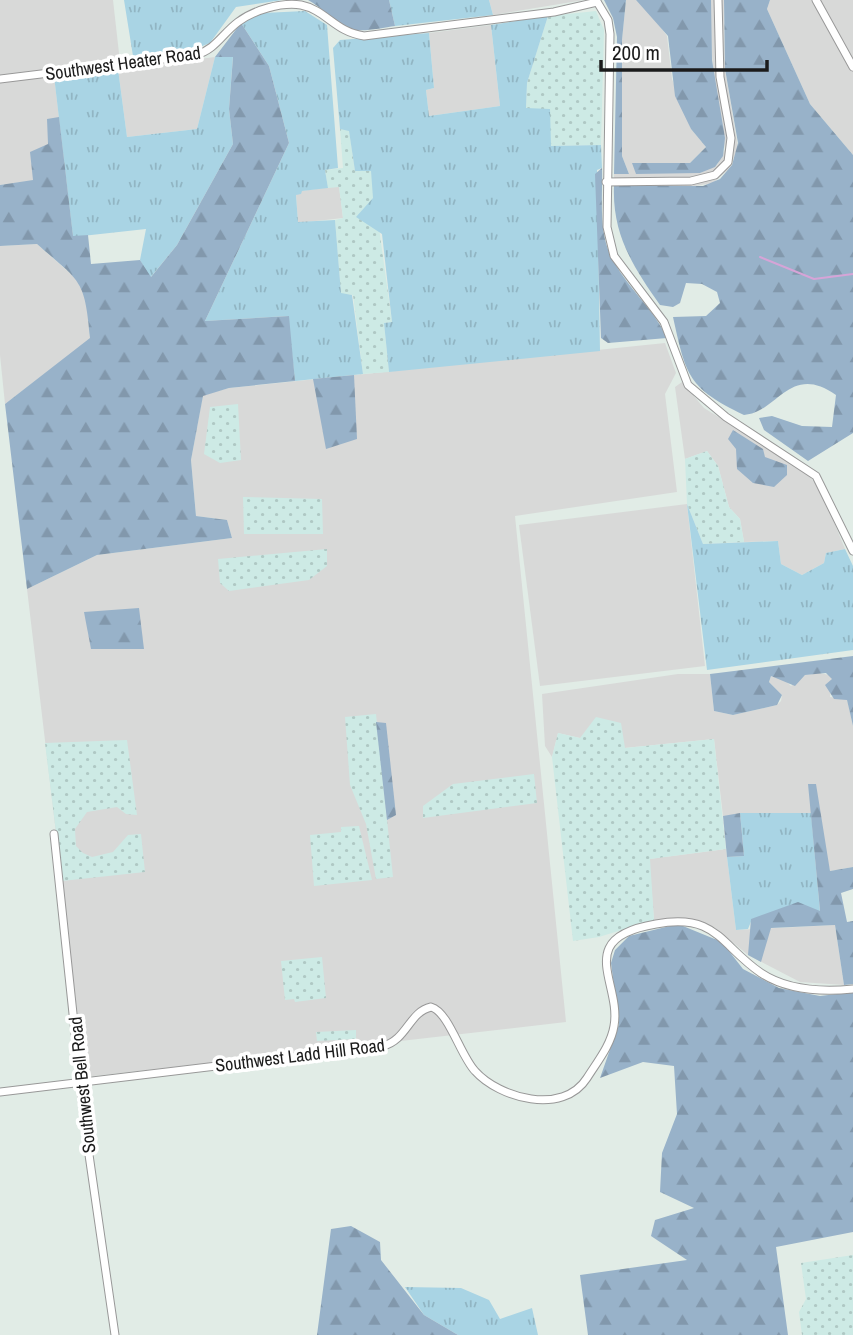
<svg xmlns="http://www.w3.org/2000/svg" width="853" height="1335" font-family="'Archivo Narrow',sans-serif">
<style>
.residential{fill:#d8d9d8}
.farmland{fill:url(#farmland-dots)}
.grass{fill:url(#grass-tufts)}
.forest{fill:url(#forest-firs)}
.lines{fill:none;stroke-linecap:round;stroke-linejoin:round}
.stream{stroke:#d6a4d7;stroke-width:2}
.minor-casing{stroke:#989898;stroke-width:9}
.minor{stroke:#fff;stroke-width:7}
.labels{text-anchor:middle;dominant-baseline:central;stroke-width:7;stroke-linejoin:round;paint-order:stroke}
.street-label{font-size:18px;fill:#1b1b1b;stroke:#fff}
</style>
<defs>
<pattern id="farmland-dots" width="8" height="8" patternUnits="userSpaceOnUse" patternTransform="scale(1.75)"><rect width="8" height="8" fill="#cdeae5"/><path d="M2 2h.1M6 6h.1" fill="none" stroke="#afc8c4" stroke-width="1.8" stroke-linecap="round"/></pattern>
<pattern id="grass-tufts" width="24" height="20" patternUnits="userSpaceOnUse" patternTransform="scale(1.75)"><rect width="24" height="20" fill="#a9d4e4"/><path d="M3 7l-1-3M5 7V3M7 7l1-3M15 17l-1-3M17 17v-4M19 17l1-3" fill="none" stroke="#91b5c3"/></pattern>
<pattern id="forest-firs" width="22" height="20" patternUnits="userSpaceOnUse" patternTransform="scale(1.75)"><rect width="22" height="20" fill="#98b2c9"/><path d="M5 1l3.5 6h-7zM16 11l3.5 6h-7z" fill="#8298ac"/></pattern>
</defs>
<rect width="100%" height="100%" fill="#e1ece6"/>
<!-- residential -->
<g class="residential">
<polygon points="0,0 113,0 120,62 0,75"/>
<polygon points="489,0 584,0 493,15"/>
<polygon points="626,0 636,0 649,11 667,36 672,79 691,129 706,147 690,163 633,163 636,173 700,173 717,165 725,149 714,86 710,25 711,0 724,0 725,69 738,147 730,168 713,183 689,187 614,186 614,174 629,174 622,156 622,40"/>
<polygon points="770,0 853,0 853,155 810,104 767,9"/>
<polygon points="491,25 500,106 429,116 426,90 434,88 429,33"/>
<polygon points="215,57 197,129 127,137 118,69"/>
<polygon points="54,76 66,176 0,185 0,83"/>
<polygon points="339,186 343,218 298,223 296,194 301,194 301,191"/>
<polygon points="37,244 80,282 87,303 90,339 5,404 0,355 0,246"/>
<polygon points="665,343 676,373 665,394 677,492 515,516 566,1022 85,1077 27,589 97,555 232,538 227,520 196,516 191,460 203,395 229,388"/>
<polygon points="682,382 704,408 803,469 821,490 845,549 826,553 824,563 802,575 781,564 778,541 744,542 740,519 729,507 718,466 707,451 685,459 675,387"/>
<polygon points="687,504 705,666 540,686 519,525"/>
<polygon points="819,673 830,675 832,679 830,697 847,699 853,726 853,867 830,871 816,813 723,816 714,739 624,748 558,733 552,757 545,746 542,694 678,674 710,674 714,711 733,715 777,705 781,701 782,695 769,682 771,676 785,680 791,686 805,675"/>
<polygon points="726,849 736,930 835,925 844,985 800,982 748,955 714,927 689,919 654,920 649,859"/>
</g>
<!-- farmland -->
<g class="farmland">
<polygon points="596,11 604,30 601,145 551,146 526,108 527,83 548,16"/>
<polygon points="340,129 349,130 355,171 371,170 392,322 384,323 389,372 363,374 353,295 341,294 335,220 343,218 339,187 328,188 325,170 343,168"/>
<polygon points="238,404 241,460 220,463 204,454 210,407"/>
<polygon points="707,451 718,466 729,507 740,519 744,542 703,544 687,504 685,459"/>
<polygon points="243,497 322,499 323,534 244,534"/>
<polygon points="327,549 327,566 309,580 229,591 220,583 218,559"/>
<polygon points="376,714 393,877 376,879 366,824 350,785 345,717"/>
<polygon points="596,717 621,723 625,748 714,739 726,849 650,859 654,920 599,937 573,941 552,757 558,733 580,738"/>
<polygon points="127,740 137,815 126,814 117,807 87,812 75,829 76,846 83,853 92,857 113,852 128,835 141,834 145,872 62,881 45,743"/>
<polygon points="534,774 537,803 423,818 423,806 453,784"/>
<polygon points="359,826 372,880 314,886 310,835 341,832 341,827"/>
<polygon points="322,957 326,998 295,1002 294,999 285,1000 281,961"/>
<polygon points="356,1030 356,1039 317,1041 316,1032"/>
<polygon points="853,1255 853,1335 802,1335 799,1312 806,1299 801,1263"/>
</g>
<!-- grass -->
<g class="grass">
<polygon points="124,0 282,0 236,7 210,43 192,50 133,56"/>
<polygon points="389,0 489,0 493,15 395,26"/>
<polygon points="305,11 327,25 338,168 325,170 328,188 302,191 301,194 296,195 298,222 335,220 341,293 352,295 363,374 295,381 288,316 205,321 289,143 269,66 241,23 263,13"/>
<polygon points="548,16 527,83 526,108 550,109 551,146 601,145 602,168 597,170 600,351 389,372 384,323 392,322 382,234 356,217 373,198 371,171 355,171 349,131 340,129 333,48 340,40 429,33 434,88 426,90 429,116 500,106 491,25"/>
<polygon points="233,56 229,109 233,144 177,245 150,278 140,260 146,229 73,237 54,76 118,69 127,137 197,129 215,57"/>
<polygon points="687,504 703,544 778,541 781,564 802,575 824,563 826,553 845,549 853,566 853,650 707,670"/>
<polygon points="740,813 811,813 820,912 752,919 748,929 736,930 727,857 744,856"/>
<polygon points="405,1287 461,1288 489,1300 500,1319 532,1308 538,1335 458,1335 424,1315"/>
</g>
<!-- forest -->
<g class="forest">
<path d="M308 0H389L395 26C380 28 358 34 344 27 331 20 322 7 308 0Z"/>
<polygon points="604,0 626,0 622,40 622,156 629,174 614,174 617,37 613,18"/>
<polygon points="636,0 711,0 712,60 725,138 723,156 715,167 700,173 636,174 632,163 690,163 706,147 691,129 675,96 668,36"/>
<path d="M724 0H770L767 9 810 104 853 155V433L808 461 764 430 759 418 772 416 802 426 832 427 836 395C790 362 777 413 744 415 688 388 686 376 673 317L706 316 720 303 717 292 702 284 686 283 680 303 673 307 660 305C634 268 612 235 614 186H703L720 179 732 165 738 143 725 69Z"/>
<path d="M241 23 269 66 289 143 205 321 289 316 295 381 229 388 203 396 191 460 196 516 227 520 232 538 97 555 27 589 5 404 90 338C85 278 80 282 37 244L0 246V185L33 180 30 152 48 144 47 119 59 117 73 236 88 235 91 264 140 260 151 277 177 245 233 144 229 109 233 57H215Z"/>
<path d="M602 168C603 195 598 231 611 256 625 286 653 307 667 338L608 343 601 338 595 174Z"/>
<polygon points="354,375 357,439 326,449 313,379"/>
<polygon points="733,430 763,449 765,457 787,465 787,475 774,487 753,483 737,469 736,449 728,439"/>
<polygon points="139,608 144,649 91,649 84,612"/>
<polygon points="853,656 853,726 847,700 834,699 825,685 832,679 826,673 805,675 795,686 771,676 769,682 782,695 777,705 733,715 714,711 710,674"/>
<polygon points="376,722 386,723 396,815 387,820"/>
<polygon points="808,784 816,784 830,871 853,867 853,889 841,893 847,922 853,921 853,984 844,985 835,925 771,928 761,962 748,955 751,919 798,902 820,911"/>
<polygon points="740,813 744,856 727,857 723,816"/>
<polygon points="678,924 722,942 743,969 779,988 820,996 853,992 853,1232 776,1247 788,1335 588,1335 580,1275 687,1260 651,1236 655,1220 694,1208 660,1192 662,1153 677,1114 674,1066 643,1062 600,1078 619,1024 611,963 615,950 629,936"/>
<polygon points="351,1226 380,1242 381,1260 424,1315 458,1335 317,1335 331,1229"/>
</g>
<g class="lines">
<!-- stream -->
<polyline class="stream" points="760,257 814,279 853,274"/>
<!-- minor casing -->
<g class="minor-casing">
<g id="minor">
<polyline points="596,0 608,20 610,34 607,227 614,256 664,322 688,385 726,417 816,476 853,551"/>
<polyline points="816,0 853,67"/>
<path d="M0 79 196 55C216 49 222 34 238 22 254 10 281 2 301 5 326 10 335 32 364 36L554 12 597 2"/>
<polyline points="606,182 691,181 715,175 728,162 731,138 720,77 718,0"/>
<polyline points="54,834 85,1127 115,1335"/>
<path d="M0 1092 383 1046C407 1040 409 1012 431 1007 449 1012 460 1055 475 1071 499 1098 563 1116 587 1078 597 1062 611 1045 614 1026 622 983 572 938 656 924 717 913 720 945 761 973 788 991 822 992 853 989"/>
</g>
</g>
<!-- minor -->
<use href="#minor" class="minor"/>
</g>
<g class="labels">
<!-- street labels -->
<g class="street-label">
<text transform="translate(123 63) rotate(-8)">Southwest Heater Road</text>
<text transform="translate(300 1055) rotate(-7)">Southwest Ladd Hill Road</text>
<text transform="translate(82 1085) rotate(-96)">Southwest Bell Road</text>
</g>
</g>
<!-- scale -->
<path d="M601 60v10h166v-10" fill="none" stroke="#1b1b1b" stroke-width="3.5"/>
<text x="612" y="60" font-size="21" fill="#1b1b1b" stroke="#ffffff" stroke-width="5" paint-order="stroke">200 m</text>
</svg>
